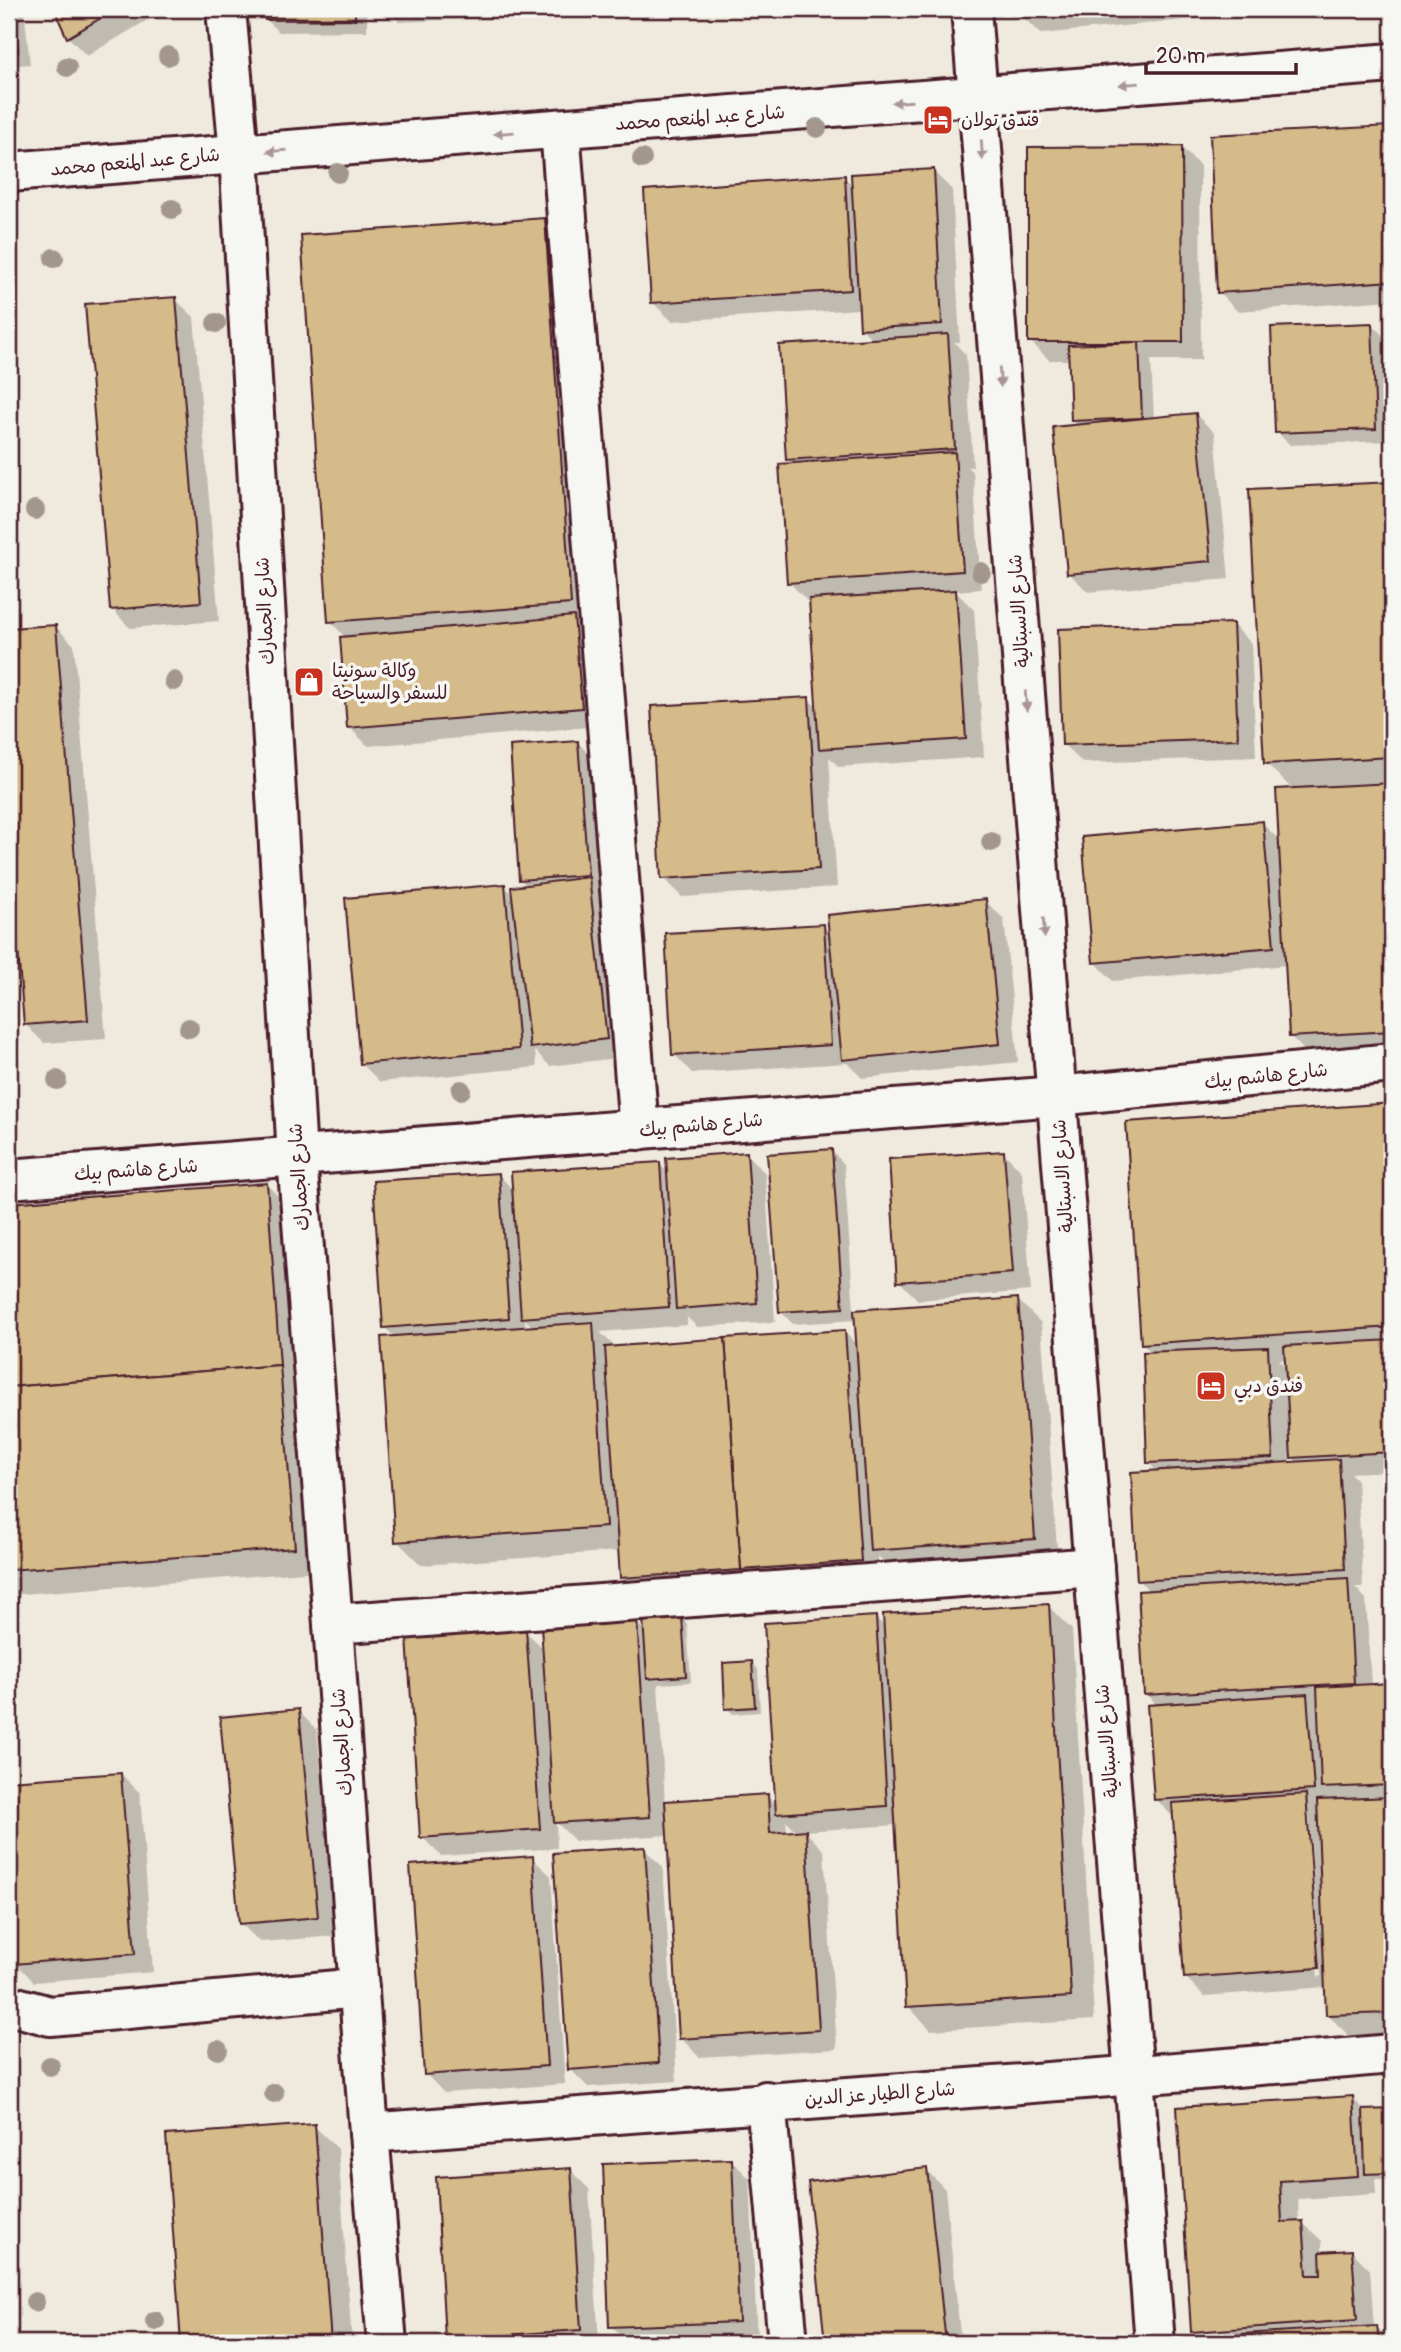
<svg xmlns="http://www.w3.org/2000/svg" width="1401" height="2352" font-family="Pangolin,'Playpen Sans Arabic',sans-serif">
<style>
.shadow{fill:#0003;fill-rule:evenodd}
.building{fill:#d5ba8a;stroke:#4a1f2b;stroke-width:2}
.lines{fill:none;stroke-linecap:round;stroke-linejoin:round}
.minor-casing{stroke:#4a1f2b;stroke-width:44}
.minor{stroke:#f6f6f2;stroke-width:38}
.tree{fill:#a3978d}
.oneway{fill:#a99598}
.labels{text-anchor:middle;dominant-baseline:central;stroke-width:7;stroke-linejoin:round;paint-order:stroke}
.street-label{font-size:19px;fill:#4a1f2b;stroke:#f6f6f2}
.poi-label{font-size:19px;fill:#4a1f2b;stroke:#f6f6f2;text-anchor:start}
</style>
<rect width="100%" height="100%" fill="#efeadd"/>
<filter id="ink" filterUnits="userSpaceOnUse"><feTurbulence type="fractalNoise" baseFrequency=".0143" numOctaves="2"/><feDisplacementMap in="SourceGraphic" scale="14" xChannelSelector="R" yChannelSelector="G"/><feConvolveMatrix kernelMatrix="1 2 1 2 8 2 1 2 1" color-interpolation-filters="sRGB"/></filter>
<g filter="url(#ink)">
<!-- shadow -->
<g class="shadow">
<polygon points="9,9 24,9 30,64 9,66"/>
<polygon points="56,9 166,9 87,56 68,37"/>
<polygon points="266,9 367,9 367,31 279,32 266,19"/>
<polygon points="386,9 525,9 526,16 399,22"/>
<polygon points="1021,9 1194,9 1195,19 1040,34 1021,15"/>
<polygon points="1204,9 1265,9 1209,14"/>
<polygon points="1390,127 1392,129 1392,300 1237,311 1219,292"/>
<polygon points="1181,147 1200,166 1201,360 1151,360 1154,419 1196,415 1215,433 1229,579 1088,592 1069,573 1079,426 1073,421 1071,360 1049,360 1030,341"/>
<polygon points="933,171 952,190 960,342 954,342 966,355 973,467 967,467 973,472 981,589 955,591 974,610 984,757 839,767 829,757 837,887 682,897 663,878 808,699 818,708 811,601 807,601 789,582 794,465 788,459 874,341 861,328 860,309 672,321 653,303 844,177 853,186"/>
<polygon points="544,219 568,243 600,726 368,746 349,727 346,638 330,621"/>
<polygon points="175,299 194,317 219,621 130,628 112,609"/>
<polygon points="1372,324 1384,337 1388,441 1290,445 1277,432"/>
<polygon points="1392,483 1392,1056 1314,1060 1290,1036 1287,965 1113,981 1095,962 1262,823 1280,841 1293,790 1266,763 1251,491"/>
<polygon points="1233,625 1251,643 1256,757 1083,763 1064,745"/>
<polygon points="55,626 74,645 106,1039 44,1043 26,1025 9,819 9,630"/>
<polygon points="578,743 591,756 600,888 597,888 607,898 625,1057 550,1066 535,1051 537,1067 380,1082 361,1063 504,886 514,896 527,886 520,879"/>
<polygon points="985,901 1004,919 1018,1062 862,1078 847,1063 692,1073 674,1054 823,925 830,933"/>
<path d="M1392 1105V1471L1350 1473 1357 1480 1363 1587H1355L1366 1599 1371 1686 1392 1685V2037L1352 2039 1328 2015 1327 1987 1204 1996 1185 1977 1175 1819 1156 1799 1157 1706 1146 1694 1150 1592 1139 1580 1158 1472 1148 1462 1152 1353 1143 1344 1128 1123ZM1287 1359V1368L1279 1360ZM1290 1454 1299 1464H1290ZM1305 1813H1309L1321 1976 1318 1977Z"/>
<path d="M832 1151 844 1164 854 1311 1018 1300 1041 1323 1058 1563 896 1574 877 1555 879 1580 641 1596 622 1577 620 1551 421 1565 397 1541 396 1338 384 1327 498 1174 514 1191 659 1164 669 1174 746 1154 765 1173 775 1322 697 1327 687 1317V1325L600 1332 616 1348 844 1332 859 1346 857 1320 793 1324 780 1311ZM525 1319 534 1328 526 1329Z"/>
<polygon points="1004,1153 1022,1172 1031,1291 918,1300 899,1281"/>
<polygon points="266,1184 290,1208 318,1571 9,1595 9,1205"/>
<path d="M1048 1606 1072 1630 1094 2020 931 2030 908 2006 897 1825 805 1831 824 1851 837 2049 699 2057 681 2038 668 1835 575 1841 556 1822 557 1848 441 1856 422 1837 525 1631 545 1650 636 1622 645 1631 681 1618 687 1624 691 1682 658 1684 665 1803 767 1796 777 1806 876 1618 886 1628ZM786 1821 797 1832 787 1833Z"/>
<polygon points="752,1663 758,1669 760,1712 733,1714 727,1708"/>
<polygon points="298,1711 317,1730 336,1936 260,1942 241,1924"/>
<polygon points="121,1774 140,1793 153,1972 34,1982 16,1963 9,1868 9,1783"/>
<polygon points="644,1849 663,1867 677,2081 588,2087 570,2069"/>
<polygon points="532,1858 551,1876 565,2084 444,2093 426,2074"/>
<polygon points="1352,2098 1366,2111 1392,2110 1392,2179 1375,2179 1376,2194 1298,2199 1299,2223 1303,2223 1322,2241 1322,2254 1352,2251 1370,2270 1374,2328 1377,2328 1392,2343 1206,2343 1193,2331 1178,2109"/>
<polygon points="314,2126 338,2149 352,2343 183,2343 168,2137"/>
<polygon points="732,2161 750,2179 757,2340 628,2343 611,2326"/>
<polygon points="570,2170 589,2189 599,2343 453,2343 447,2338"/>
<polygon points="926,2170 945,2189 961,2343 827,2343 810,2183"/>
</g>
<!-- building -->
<g class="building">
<polygon points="9,9 13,9 18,52 9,53"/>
<polygon points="54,9 116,9 67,38"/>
<polygon points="265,9 355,9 355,19 265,20"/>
<polygon points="1019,9 1092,9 1020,16"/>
<polygon points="1391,126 1392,281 1217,293 1210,135"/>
<polygon points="1182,146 1183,342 1028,342 1028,147"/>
<polygon points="934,169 942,324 860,329 851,174"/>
<polygon points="845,175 851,290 651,303 644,190"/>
<polygon points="545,218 571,604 328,622 301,235"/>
<polygon points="176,297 201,602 110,610 85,304"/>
<polygon points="1372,323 1376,429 1275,433 1271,327"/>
<polygon points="948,334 955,449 786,460 779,345"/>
<polygon points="1139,342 1142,418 1071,421 1068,345"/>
<polygon points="1196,413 1211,561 1067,574 1053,427"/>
<polygon points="955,452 963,571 787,583 779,464"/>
<polygon points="1392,482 1392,757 1264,764 1249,489"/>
<polygon points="956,590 966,739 819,749 809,599"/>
<polygon points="574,616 582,708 347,728 340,637"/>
<polygon points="1233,623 1238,739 1062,745 1058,629"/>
<polygon points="56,625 88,1020 24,1025 9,840 9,628"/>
<polygon points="809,697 819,869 661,879 651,706"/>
<polygon points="578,741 588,875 519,880 510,746"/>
<polygon points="1392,783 1392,1031 1289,1037 1276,789"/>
<polygon points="1263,821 1274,947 1093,963 1082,837"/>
<polygon points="589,877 607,1039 530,1048 511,887"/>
<polygon points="505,884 519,1049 360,1064 345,898"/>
<polygon points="986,899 1000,1044 842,1060 827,915"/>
<polygon points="824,924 831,1045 672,1055 665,933"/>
<polygon points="1392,1103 1392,1327 1141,1344 1126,1122"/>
<polygon points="832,1149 843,1308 779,1312 767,1154"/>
<polygon points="1004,1151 1013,1273 897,1282 889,1159"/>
<polygon points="747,1152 757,1303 676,1309 666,1158"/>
<polygon points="660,1162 669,1307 521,1318 511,1172"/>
<polygon points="499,1173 509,1318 383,1328 373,1181"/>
<polygon points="267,1183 280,1365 9,1387 9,1203"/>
<polygon points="1018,1298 1035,1539 870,1551 854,1310"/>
<polygon points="593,1322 606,1527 395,1542 381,1337"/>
<polygon points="845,1330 861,1561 741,1570 725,1338"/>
<polygon points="725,1338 741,1570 620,1578 605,1347"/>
<polygon points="1392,1340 1392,1452 1291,1458 1284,1346"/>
<polygon points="1268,1347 1273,1458 1147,1463 1143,1352"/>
<polygon points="280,1365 295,1548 9,1570 9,1387"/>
<polygon points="1339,1459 1345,1569 1137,1581 1131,1472"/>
<polygon points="1348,1578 1354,1683 1144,1695 1138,1591"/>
<polygon points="1049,1604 1071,1997 906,2007 883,1614"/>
<polygon points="682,1616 686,1676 647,1679 643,1618"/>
<polygon points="876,1616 887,1806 776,1814 764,1623"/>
<polygon points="637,1620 650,1817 554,1823 541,1626"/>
<polygon points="526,1629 540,1829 420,1838 407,1637"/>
<polygon points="752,1661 755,1707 725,1709 723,1663"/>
<polygon points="1392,1683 1392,1785 1321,1788 1317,1687"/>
<polygon points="1307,1694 1314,1790 1154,1800 1147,1705"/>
<polygon points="299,1709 318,1917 239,1924 220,1717"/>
<polygon points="121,1773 135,1954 14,1964 9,1892 9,1781"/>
<polygon points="768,1794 770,1833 806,1830 819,2030 679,2039 665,1801"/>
<polygon points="1306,1794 1319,1968 1184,1978 1172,1803"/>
<polygon points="1392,1797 1392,2013 1326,2015 1317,1800"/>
<polygon points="645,1847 659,2063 568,2070 553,1853"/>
<polygon points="533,1856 547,2066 424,2075 410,1865"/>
<polygon points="1353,2096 1358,2176 1280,2181 1282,2222 1303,2221 1307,2275 1321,2275 1320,2252 1352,2250 1357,2320 1191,2332 1177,2107"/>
<polygon points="1392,2109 1392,2173 1365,2174 1363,2110"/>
<polygon points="315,2124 331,2343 181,2343 166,2135"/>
<polygon points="732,2159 739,2322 609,2327 603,2164"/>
<polygon points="571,2168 581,2330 445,2339 436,2177"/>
<polygon points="927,2168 946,2343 825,2343 808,2182"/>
<polygon points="1377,2326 1379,2343 1207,2343 1206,2336"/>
</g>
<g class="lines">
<!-- minor casing -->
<g class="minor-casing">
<g id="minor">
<polyline points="226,9 239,154 297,1157 333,1624 369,2133 387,2343"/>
<polyline points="971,9 1155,2343"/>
<polyline points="560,129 639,1130"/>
<polyline points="9,172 1392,63"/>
<polyline points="9,1179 1057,1096 1392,1063"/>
<polyline points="333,1624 1094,1567"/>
<polyline points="9,2005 50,2016 359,1988"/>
<polyline points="766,2101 788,2343"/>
<path d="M369 2133C710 2106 1051 2084 1392 2054"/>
</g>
</g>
<!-- minor -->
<use href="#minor" class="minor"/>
</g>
<!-- trees -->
<g class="tree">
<circle cx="168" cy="56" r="10"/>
<circle cx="67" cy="67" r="10"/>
<circle cx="817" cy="128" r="10"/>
<circle cx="642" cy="159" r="10"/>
<circle cx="338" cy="173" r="10"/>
<circle cx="172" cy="209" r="10"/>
<circle cx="54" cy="258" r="10"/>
<circle cx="216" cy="323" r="10"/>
<circle cx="35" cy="510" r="10"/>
<circle cx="981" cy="572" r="10"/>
<circle cx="174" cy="681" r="10"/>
<circle cx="991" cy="842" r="10"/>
<circle cx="189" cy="1028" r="10"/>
<circle cx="57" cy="1080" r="10"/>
<circle cx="461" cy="1090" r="10"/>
<circle cx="218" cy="2050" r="10"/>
<circle cx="50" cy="2066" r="10"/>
<circle cx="274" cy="2093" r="10"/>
<circle cx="35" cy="2302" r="10"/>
<circle cx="155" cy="2321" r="10"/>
</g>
<!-- one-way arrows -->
<defs><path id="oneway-solid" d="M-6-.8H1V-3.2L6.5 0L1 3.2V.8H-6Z" transform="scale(1.75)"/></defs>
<g class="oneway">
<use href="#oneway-solid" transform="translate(1129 84) rotate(175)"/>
<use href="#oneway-solid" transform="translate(902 102) rotate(176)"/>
<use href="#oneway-solid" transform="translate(504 133) rotate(175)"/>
<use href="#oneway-solid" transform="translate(982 150) rotate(86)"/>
<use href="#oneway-solid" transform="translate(277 151) rotate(175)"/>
<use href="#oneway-solid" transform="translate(1000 377) rotate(86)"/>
<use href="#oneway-solid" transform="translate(1026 701) rotate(86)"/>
<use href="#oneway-solid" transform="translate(1044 928) rotate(86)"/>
</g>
</g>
<!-- icons -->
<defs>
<g id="hotel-square" transform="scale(1.575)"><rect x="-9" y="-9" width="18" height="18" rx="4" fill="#c8321e" stroke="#f6f6f2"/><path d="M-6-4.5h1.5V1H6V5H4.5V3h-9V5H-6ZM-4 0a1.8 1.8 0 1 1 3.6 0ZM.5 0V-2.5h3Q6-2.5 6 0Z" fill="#fff"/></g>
<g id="shop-square" transform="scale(1.575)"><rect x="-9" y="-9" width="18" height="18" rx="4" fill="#c8321e" stroke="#f6f6f2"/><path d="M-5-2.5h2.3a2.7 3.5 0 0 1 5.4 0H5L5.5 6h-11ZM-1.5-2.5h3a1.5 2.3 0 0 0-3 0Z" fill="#fff"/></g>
</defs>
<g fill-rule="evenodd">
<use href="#hotel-square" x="938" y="120"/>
<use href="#shop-square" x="309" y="682"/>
<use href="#hotel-square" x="1211" y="1386"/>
</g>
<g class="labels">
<!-- street labels -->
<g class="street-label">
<text transform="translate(700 118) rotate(-4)">شارع عبد المنعم محمد</text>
<text transform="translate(135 162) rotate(-5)">شارع عبد المنعم محمد</text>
<text transform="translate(265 611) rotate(-93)">شارع الجمارك</text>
<text transform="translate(1019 611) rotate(-94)">شارع الاسبتالية</text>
<text transform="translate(1266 1076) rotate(-6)">شارع هاشم بيك</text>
<text transform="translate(701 1125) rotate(-5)">شارع هاشم بيك</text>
<text transform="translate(136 1170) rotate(-4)">شارع هاشم بيك</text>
<text transform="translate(1063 1176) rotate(-94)">شارع الاسبتالية</text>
<text transform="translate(299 1177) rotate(-94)">شارع الجمارك</text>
<text transform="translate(1107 1741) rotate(-95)">شارع الاسبتالية</text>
<text transform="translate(342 1742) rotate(-94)">شارع الجمارك</text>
<text transform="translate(880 2094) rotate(-4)">شارع الطيار عز الدين</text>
</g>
<!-- poi labels -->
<g class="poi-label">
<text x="961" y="120">فندق تولان</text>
<text x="332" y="671">وكالة سونيتا<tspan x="332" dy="22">للسفر والسياحة</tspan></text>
<text x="1234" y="1386">فندق دبي</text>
</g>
</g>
<!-- margin -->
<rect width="1401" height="2352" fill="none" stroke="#f6f6f2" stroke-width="35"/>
<rect x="18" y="18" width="1366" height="2317" fill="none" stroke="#4a1f2b" stroke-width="2.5" filter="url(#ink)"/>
<!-- scale -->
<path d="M1146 63v10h150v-10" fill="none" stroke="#4a1f2b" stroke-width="3.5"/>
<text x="1156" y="63" font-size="21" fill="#4a1f2b" stroke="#f6f6f2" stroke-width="5" paint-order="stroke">20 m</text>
</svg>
